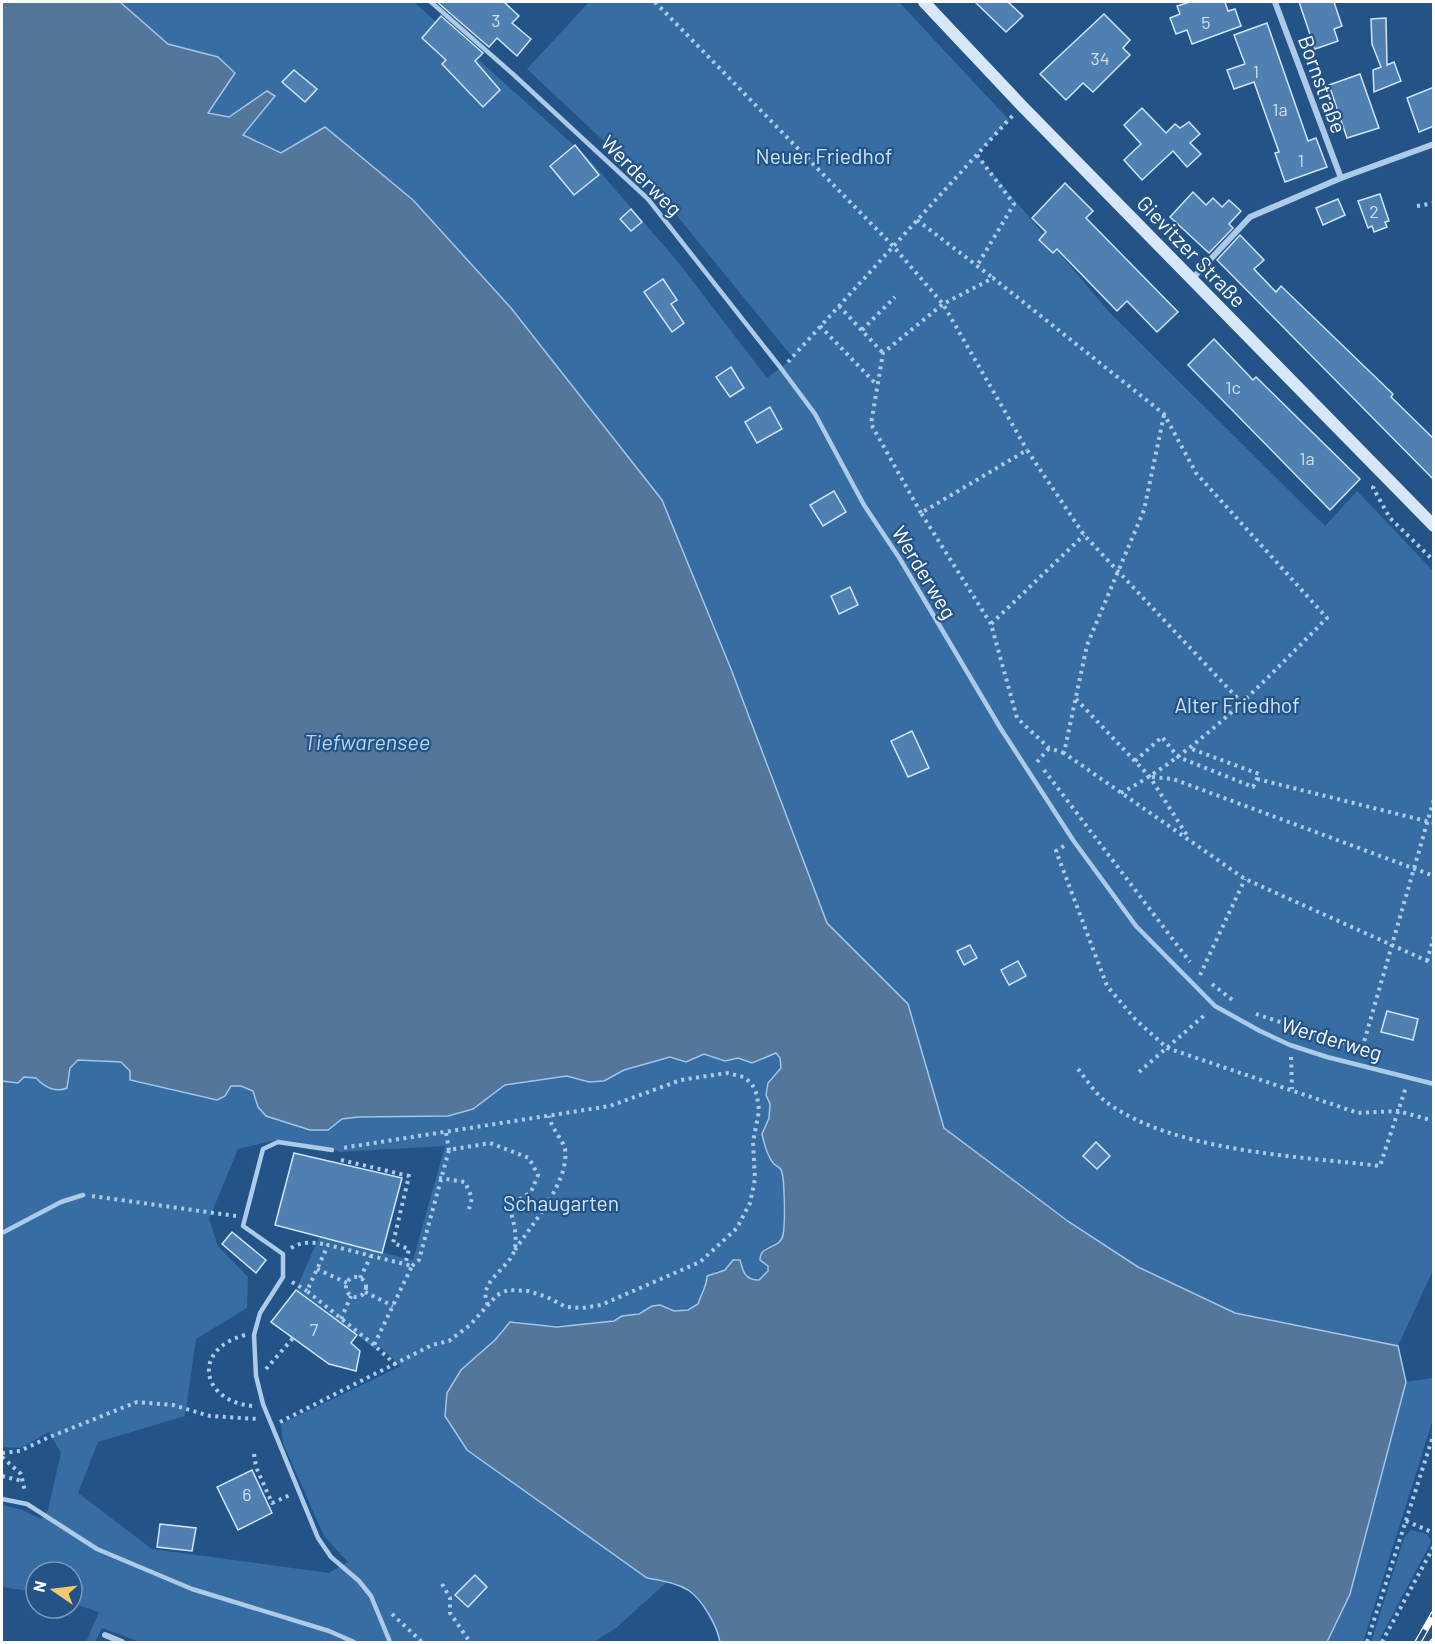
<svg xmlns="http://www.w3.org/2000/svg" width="1435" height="1644" font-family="Barlow,sans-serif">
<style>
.green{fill:#376da3;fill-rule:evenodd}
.water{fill:#53769a;stroke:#a1c6ea;stroke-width:1.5}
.building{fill:#507fb1;stroke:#d1e4f7;stroke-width:1.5}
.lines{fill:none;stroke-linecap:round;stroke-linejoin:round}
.path{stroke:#adcbe9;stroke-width:4;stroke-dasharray:3 4.5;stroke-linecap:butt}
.lane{stroke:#adcbe9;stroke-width:4.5}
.street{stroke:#adcbe9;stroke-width:6}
.secondary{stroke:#d8e7f7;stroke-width:12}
.rail-casing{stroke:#fff;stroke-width:7}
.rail{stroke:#235387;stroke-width:4.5;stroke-dasharray:14;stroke-linecap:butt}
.labels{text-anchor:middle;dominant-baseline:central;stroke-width:4.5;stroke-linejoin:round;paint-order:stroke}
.number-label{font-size:18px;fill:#d3dfec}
.street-label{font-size:21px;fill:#fff;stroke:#235387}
.park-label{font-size:21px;fill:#d1e4f7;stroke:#235387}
.water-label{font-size:22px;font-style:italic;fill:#b9d5f1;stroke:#235387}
</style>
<rect width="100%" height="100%" fill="#235387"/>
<!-- green -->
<g class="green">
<polygon points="120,2 414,2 588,158 678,262 767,378 793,358 656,190 527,69 589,2 899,2 1009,120 977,155 1109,312 1325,526 1357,491 1433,571 1434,1268 1398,1346 1235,1313 1138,1267 1069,1222 944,1128 908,1004 827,923 731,669 662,500 511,308 412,199 325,127 281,154 243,136 274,96 267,91 229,117 208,112 235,72 218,57 168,44"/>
<path d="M776 1053 780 1058 781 1068 768 1083 766 1095 770 1104 769 1119 762 1134 773 1163 782 1170 786 1184 783 1196V1238L777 1245 764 1249 768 1271 759 1280C745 1280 743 1272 740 1260L725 1270 716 1271 702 1290 698 1304C682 1314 669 1310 651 1306 621 1326 552 1330 516 1321L504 1327 495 1340 461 1370 647 1578 667 1582 616 1628 594 1642H140L102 1628 95 1642H86L99 1612 72 1603V1572H36V1592L2 1587V1505L22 1510 41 1519 48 1510 61 1453 49 1432 21 1448 2 1447V1081L18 1083 24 1077 36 1078 43 1086 67 1088 70 1068 78 1060 121 1062 131 1071V1080L217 1100 225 1096 231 1086H241L253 1091 258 1107 328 1130 343 1119 359 1117 449 1116 473 1109 505 1085 567 1076 589 1082 604 1081 624 1070 670 1057 686 1062 704 1054 725 1061 738 1058 752 1063ZM276 1140 332 1148 339 1152 445 1146 413 1260 319 1237 296 1290 375 1349 378 1345 401 1366 281 1424 283 1443 324 1536 348 1562 329 1573 152 1549 78 1493 98 1442 185 1416 196 1339 247 1308 248 1277 218 1246 209 1219 238 1149Z"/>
<polygon points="1433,1378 1433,1419 1363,1642 1327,1642 1350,1594 1406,1382"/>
<polygon points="1411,1530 1427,1534 1431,1541 1429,1546 1378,1642 1371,1642 1404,1538"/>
</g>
<!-- water -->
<path class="water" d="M2 2H120L168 44 218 57 235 73 208 113 229 117 267 91 275 96 243 135 281 153 325 127 413 200 511 308 662 500 731 669 827 923 908 1004 944 1128 1069 1222 1138 1267 1235 1313 1398 1346 1406 1382 1350 1594 1327 1642H720C717 1626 703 1600 688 1590 676 1583 661 1580 647 1578L467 1450 445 1416 447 1393 461 1370 495 1340 510 1322 557 1327 614 1321 622 1316 639 1314 652 1306 660 1305 674 1311 688 1310 698 1304C701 1294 707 1286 707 1276L725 1270 733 1260H740C743 1272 745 1280 759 1280L768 1271V1266L760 1260C760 1244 780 1250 783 1235 785 1226 785 1176 781 1170 780 1167 776 1166 774 1164 767 1157 764 1143 762 1134L769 1118 770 1104 766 1095 768 1083 781 1068 780 1058 776 1053 752 1063 738 1058 725 1061 704 1054 686 1062 670 1057 624 1070 604 1081 589 1082 567 1076 505 1085 473 1109 448 1116 359 1117 342 1119 328 1130H310L266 1116 258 1107 253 1091 241 1086H231L225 1096 217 1100 130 1080V1071L121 1062 78 1060 70 1068 67 1088C56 1093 44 1087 36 1078L24 1077 18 1083 2 1081Z"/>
<!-- building -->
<g class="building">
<polygon points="437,2 504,2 519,16 512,23 531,39 517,56 497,38 489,47"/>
<polygon points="975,2 1008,2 1023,16 1006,32"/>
<polygon points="1190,2 1225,2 1228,11 1235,9 1241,26 1192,44 1187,30 1176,34 1170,18 1180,14 1177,6"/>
<polygon points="1299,2 1334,2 1342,26 1334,29 1338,41 1315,49"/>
<polygon points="1104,14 1130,40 1123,48 1130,55 1093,92 1083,83 1066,100 1040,74"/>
<polygon points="441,16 483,53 475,61 500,90 483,107 442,64 446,60 422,38"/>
<polygon points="1386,18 1387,65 1394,62 1401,81 1374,92 1373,70 1381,67 1372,44 1371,19"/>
<polygon points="1267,23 1308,141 1316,138 1327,167 1285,182 1275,153 1279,152 1254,82 1234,89 1227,70 1245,64 1234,35"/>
<polygon points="294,70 317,89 305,102 282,82"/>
<polygon points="1360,74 1379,128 1347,138 1329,85"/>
<polygon points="1434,87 1434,126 1419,132 1407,98"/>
<polygon points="1142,108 1166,133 1175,124 1180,128 1189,122 1200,134 1190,143 1201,154 1187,167 1173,151 1142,180 1124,160 1141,144 1124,125"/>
<polygon points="575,145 599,175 574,195 550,166"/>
<polygon points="1065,183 1093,211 1086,218 1178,312 1157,332 1127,301 1117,311 1057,249 1053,253 1039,240 1046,232 1032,218"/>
<polygon points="1193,192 1206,205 1213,198 1222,207 1229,200 1241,211 1229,224 1233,228 1209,253 1170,217"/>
<polygon points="1380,194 1389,221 1385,222 1387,227 1374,232 1372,226 1368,228 1358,201"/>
<polygon points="1338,199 1345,215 1323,225 1316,208"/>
<polygon points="631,209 642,222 631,231 620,219"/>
<polygon points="1240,235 1264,260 1254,269 1276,292 1281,286 1393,394 1391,397 1434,439 1434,480 1217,260"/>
<polygon points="663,279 677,300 671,304 684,323 672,332 644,292"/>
<polygon points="1214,339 1253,380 1256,377 1360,479 1330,510 1188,365"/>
<polygon points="731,367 744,388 730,397 716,377"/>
<polygon points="770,407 782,429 757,443 745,422"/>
<polygon points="834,491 846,512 823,526 810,505"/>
<polygon points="850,587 858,605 839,614 831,596"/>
<polygon points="912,731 929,768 908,777 891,741"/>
<polygon points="970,945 977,958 964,965 957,951"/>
<polygon points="1018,961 1026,976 1009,985 1001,970"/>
<polygon points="1387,1011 1418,1019 1413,1040 1381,1032"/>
<polygon points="1096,1142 1110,1156 1097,1169 1083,1156"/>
<polygon points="294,1153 402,1178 382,1253 275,1225"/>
<polygon points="232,1232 266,1260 256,1273 222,1244"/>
<polygon points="296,1290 357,1335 351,1343 360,1351 356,1371 329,1364 271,1322"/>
<polygon points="252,1470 272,1513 238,1530 217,1487"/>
<polygon points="160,1524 196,1528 192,1551 157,1547"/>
<polygon points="475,1575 487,1587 468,1607 455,1595"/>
</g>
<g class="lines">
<!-- path -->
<g class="path">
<polyline points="655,2 893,246 943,304 1027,450"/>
<polyline points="977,155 1014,204 977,266"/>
<polyline points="1417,206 1434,203"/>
<polyline points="917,220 993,278"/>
<polyline points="839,306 883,353"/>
<polyline points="820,326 877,385"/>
<polyline points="862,330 895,297"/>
<polyline points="788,362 1013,115"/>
<polyline points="1164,415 1144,510 1087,645 1064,753 1245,879 1434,964"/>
<polyline points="1374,486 1373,488 1390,518 1434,561"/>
<path d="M921 513 871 424 883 353 943 304 993 278 1164 414 1196 473 1327 618C1263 682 1201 750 1121 793"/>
<polyline points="991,624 921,513 1027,450 1084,535 1242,703"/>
<polyline points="1076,699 1150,777 1188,837"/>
<polyline points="1064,753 1049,748 1017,718 991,624 1084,535"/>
<polyline points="1135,761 1162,737 1178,757 1253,787 1259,774 1189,748"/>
<polyline points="1037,762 1049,748"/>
<polyline points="1044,770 1190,962"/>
<polyline points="1152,777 1173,779 1434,876"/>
<polyline points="1257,779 1434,823"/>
<polyline points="1064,846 1056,851 1107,986 1135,1019 1167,1048 1358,1113 1398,1111 1434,1121"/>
<polyline points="1427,961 1434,936"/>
<polyline points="1200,975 1245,879"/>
<polyline points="1212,984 1235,1002"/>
<polyline points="1256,1014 1362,1049 1434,799"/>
<polyline points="1291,1057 1292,1089"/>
<path d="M1078 1069C1086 1079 1095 1093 1105 1101 1172 1152 1298 1156 1380 1166L1406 1087"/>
<polyline points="1139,1072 1207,1013"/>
<polyline points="446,1133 449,1150"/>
<polyline points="341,1160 409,1176 393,1243 409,1249 405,1265"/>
<polyline points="439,1178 465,1182 472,1198 469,1209"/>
<polyline points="92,1196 236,1216"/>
<path d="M291 1248C302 1241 315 1242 328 1245"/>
<path d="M515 1250C532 1224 570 1181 565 1149 563 1140 552 1130 549 1116"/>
<path d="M412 1266 419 1260 449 1150 490 1143 529 1158 538 1175 531 1192 514 1203 510 1210C514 1222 517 1235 515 1248 511 1269 476 1281 488 1305"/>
<polyline points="317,1269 347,1283"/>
<circle cx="356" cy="1287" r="10"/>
<polyline points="360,1278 371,1256"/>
<polyline points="292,1282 307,1291"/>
<polyline points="365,1292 393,1306"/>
<polyline points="341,1319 351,1296"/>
<path d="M245 1335C190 1350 202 1402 253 1406"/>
<polyline points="374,1345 307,1291 328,1245 412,1266 374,1345 396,1365"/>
<polyline points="266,1369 293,1338"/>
<polyline points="280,1422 432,1345 449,1341 470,1325 497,1295 508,1290 528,1291 547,1297 566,1307 582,1308 601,1305 700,1262 737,1228 750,1203 755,1179 753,1142 759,1111 757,1095 752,1084 744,1077 727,1073 681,1080 610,1106 342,1148"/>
<polyline points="2,1453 20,1451 47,1438 137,1402 173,1405 210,1416 258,1419"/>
<polyline points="254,1454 256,1467 272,1503 290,1495"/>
<polyline points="2,1457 21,1474 25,1492"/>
<polyline points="2,1476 22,1481"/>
<polyline points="1406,1521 1434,1533"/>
<polyline points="442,1584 450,1598 450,1613 470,1642"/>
<polyline points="392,1614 422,1642"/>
<polyline points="1367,1642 1434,1433"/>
<polyline points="1382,1642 1434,1546"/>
</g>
<!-- lane -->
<g class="lane">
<polyline points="431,2 514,75 648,199 780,367 815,414 864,505 900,559 1001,729 1073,840 1136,926 1215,1006 1260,1031 1290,1045 1327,1057 1434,1084"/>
<polyline points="332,1150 278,1142 263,1149 243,1226 283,1254 283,1277 260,1313 254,1335 256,1376 263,1404 318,1538 331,1557 359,1581 371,1596 390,1642"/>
<polyline points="2,1233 61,1202 83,1195"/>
<polyline points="2,1499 27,1504 97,1549 192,1589 329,1631 354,1642"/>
</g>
<!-- street -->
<g class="street">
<polyline points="1275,2 1341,178"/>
<polyline points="1192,279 1250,217 1341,178 1434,144"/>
<polyline points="105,1635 122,1642"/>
</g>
<!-- secondary -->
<polyline class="secondary" points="924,2 1022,106 1434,526"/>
<!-- rail casing -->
<g class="rail-casing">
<g id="rail">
<polyline points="1418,1642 1434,1614"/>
<polyline points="1433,1642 1434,1641"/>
</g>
</g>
<!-- rail -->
<use href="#rail" class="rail"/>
</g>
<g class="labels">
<!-- number labels -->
<g class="number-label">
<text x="496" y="20">3</text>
<text x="1206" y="22">5</text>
<text x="1100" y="58">34</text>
<text x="1256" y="71">1</text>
<text x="1280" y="109">1a</text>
<text x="1301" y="160">1</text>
<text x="1374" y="211">2</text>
<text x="1233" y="387">1c</text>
<text x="1307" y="458">1a</text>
<text x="314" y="1329">7</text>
<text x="247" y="1494">6</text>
</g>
<!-- street labels -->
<g class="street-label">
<text transform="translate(1323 84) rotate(70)">Bornstraße</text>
<text transform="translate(642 175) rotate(45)">Werderweg</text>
<text transform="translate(1192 251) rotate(46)">Gievitzer Straße</text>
<text transform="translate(925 572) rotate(59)">Werderweg</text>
<text transform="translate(1332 1038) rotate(17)">Werderweg</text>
</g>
<!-- park labels -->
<g class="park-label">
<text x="824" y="155">Neuer Friedhof</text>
<text x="1237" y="704">Alter Friedhof</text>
<text x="561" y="1202">Schaugarten</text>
</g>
<!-- water labels -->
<g class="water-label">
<text x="367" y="741">Tiefwarensee</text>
</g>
</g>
<!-- border -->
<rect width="1435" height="1644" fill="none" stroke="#ffffff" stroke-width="6"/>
<!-- north arrow -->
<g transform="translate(54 1590) rotate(284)"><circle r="28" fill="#235387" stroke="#7b98b7" stroke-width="1.5"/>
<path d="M0-4.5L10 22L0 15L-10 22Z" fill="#f5c86f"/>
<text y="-9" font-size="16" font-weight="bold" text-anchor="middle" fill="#ffffff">N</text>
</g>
</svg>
